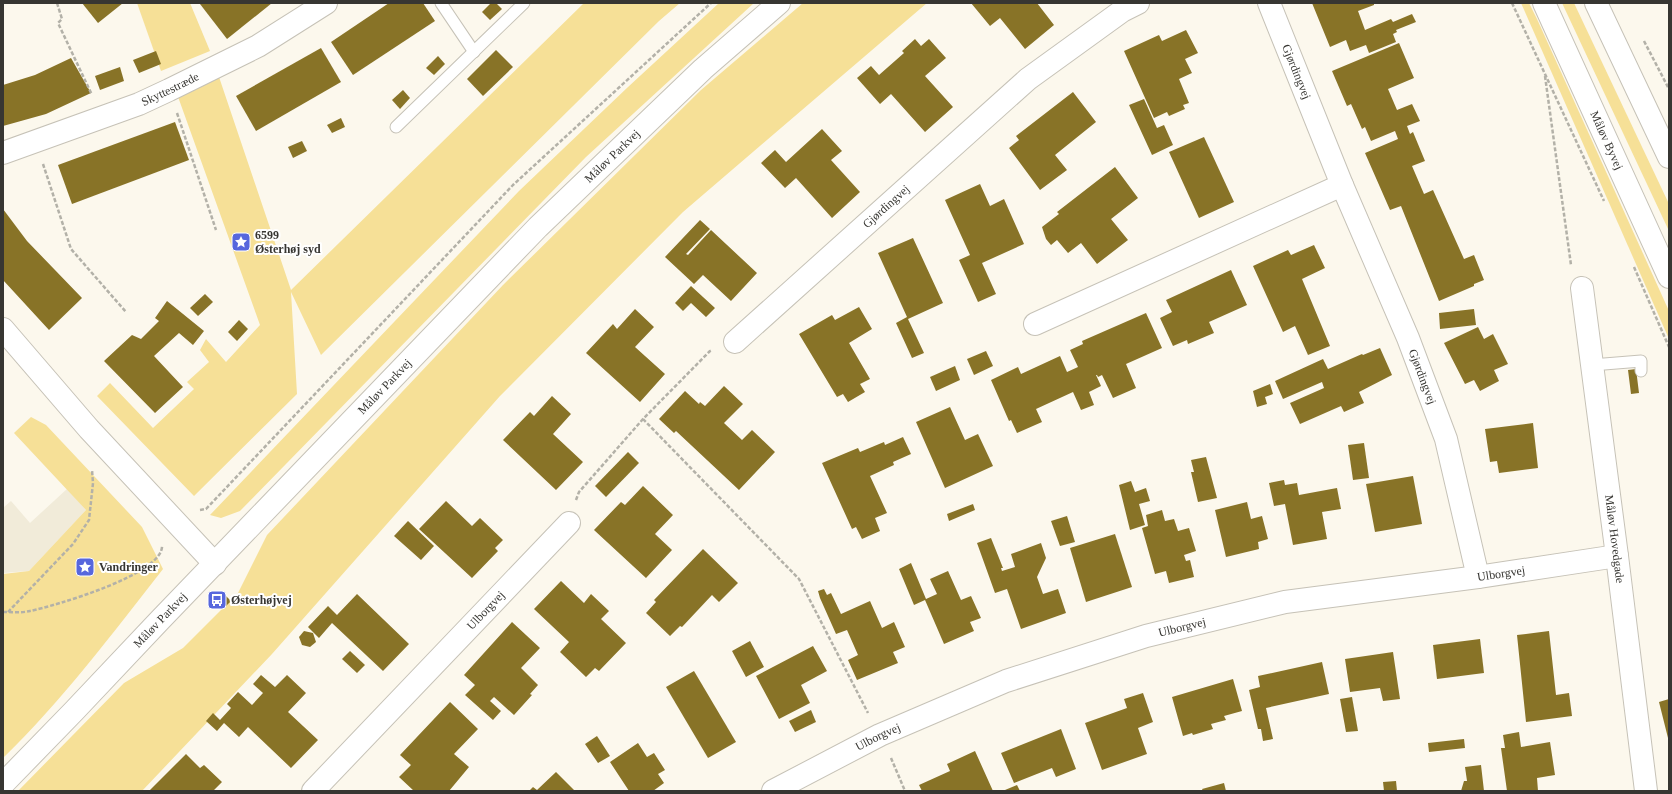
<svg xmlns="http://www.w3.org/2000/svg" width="1672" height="794" font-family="'Times New Roman',serif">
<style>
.built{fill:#f1ebd9}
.green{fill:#f6e097}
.building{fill:#887327}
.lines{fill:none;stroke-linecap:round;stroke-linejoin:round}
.service-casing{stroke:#c6c2b7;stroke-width:13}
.minor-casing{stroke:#c6c2b7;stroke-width:24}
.tertiary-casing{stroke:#c6c2b7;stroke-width:24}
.secondary-casing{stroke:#c6c2b7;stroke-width:24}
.path{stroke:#b3b1a8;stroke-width:2.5;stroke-dasharray:4 2;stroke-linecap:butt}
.service{stroke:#fff;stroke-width:11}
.minor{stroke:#fff;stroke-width:22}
.tertiary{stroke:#fff;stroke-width:22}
.secondary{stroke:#fff;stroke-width:22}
.labels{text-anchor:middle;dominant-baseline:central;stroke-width:4;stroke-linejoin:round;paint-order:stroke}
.street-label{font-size:12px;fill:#373632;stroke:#fff}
.poi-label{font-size:12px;font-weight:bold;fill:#373632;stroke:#fff;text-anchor:start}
</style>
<rect width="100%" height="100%" fill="#fcf8ed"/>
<!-- built -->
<polygon class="built" points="67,489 86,510 29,571 3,573 3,508 11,501 30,523"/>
<!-- green -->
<g class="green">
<polygon points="137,3 190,3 210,51 161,71"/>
<polygon points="584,3 680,3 659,21 321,355 291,292 297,394 194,496 97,396 110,383 153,428 194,389 187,382 209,362 200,350 206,339 226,362 260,325 177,94 218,74 291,290"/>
<polygon points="719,3 754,3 586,157 240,511 221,518 210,515 519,191 628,87"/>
<polygon points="803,3 927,3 683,212 500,396 272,654 142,791 18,791 124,683 183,648 238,593 267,535 503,285 701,90"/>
<polygon points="1521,3 1529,3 1537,19 1669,311 1669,339"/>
<polygon points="1562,3 1574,3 1669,204 1669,231"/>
<path d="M31 417 46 425 142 527 163 569C112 634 62 701 3 758V574L29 571 86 510 14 433Z"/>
</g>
<!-- building -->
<g class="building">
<polygon points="82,3 123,3 98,23"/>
<polygon points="202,3 272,3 227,39 200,4"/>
<polygon points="389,3 423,3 435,21 353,75 331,42"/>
<polygon points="491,3 496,3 502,9 490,20 482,12"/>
<polygon points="971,3 1037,3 1054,25 1025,49 1000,18 990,26"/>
<polygon points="1312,3 1374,3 1374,5 1358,11 1365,30 1391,19 1393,22 1412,14 1416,22 1396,30 1397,32 1393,34 1396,42 1369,53 1366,45 1350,51 1346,40 1330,47"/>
<polygon points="1186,30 1198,53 1185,59 1192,73 1179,79 1189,103 1183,105 1185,109 1169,116 1167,112 1154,118 1124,51 1159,35 1162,41"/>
<polygon points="915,39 921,46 929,39 946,58 925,76 953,107 925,132 891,94 880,104 857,78 871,66 879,75 904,53 902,51"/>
<polygon points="1399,43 1414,78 1388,89 1397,110 1412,104 1420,121 1407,126 1410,134 1413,132 1425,161 1412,166 1424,194 1433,190 1464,259 1474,255 1484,280 1474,284 1474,286 1439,301 1401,206 1390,210 1365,153 1398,139 1395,131 1371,141 1365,127 1362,129 1351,104 1347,106 1332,71"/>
<polygon points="321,48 341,82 256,131 236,96"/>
<polygon points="496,50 513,67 483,96 467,79"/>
<polygon points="156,51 161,64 139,73 133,60"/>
<polygon points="438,56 445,64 434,75 426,68"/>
<polygon points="71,58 91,93 46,114 3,126 3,85 35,75"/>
<polygon points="120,67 124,81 100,90 95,76"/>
<polygon points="403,90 410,98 400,109 392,100"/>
<polygon points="1073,92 1096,122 1055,155 1067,170 1040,190 1009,148 1019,140 1016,136"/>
<polygon points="1144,99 1157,128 1164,125 1173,145 1152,155 1129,105"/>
<polygon points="341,118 345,127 332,133 327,125"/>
<polygon points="175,122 189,160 72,204 58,165"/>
<polygon points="822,129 842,151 831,160 860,192 832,218 796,178 785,188 761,163 775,150 786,162"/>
<polygon points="1204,137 1234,202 1199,218 1169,152"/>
<polygon points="302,141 307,151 293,158 288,147"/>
<polygon points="1115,167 1138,198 1111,219 1128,240 1097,264 1081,243 1068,253 1057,240 1051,245 1046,239 1042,227 1059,214 1057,212"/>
<polygon points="980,184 990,206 1004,199 1024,244 982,263 996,294 978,302 959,260 970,255 945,200"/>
<polygon points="3,209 27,241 82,298 49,330 3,280"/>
<polygon points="700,220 710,229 686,254 688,255 711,230 757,273 731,301 703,275 694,284 665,257"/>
<polygon points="913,238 943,303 908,319 924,353 912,358 896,323 907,317 878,253"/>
<polygon points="1314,245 1325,268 1302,279 1330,346 1308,355 1295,326 1283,332 1253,266 1288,250 1291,255"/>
<polygon points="1231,270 1247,305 1209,322 1214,333 1188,344 1187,340 1173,346 1160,318 1172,312 1166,300"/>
<polygon points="691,286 715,308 706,317 691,303 683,311 675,303"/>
<polygon points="205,294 213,302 198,316 190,308"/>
<polygon points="167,301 204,331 193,345 179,333 154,356 183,387 155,413 104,361 132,335 141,339 159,321 155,318"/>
<polygon points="859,307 872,329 849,343 870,379 860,384 865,392 848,402 843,394 837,397 799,334 832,315 835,320"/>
<polygon points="635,309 654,327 635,347 665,374 640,402 586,353 613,324 617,329"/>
<polygon points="1474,309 1476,325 1440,329 1439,313"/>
<polygon points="1146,313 1162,348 1126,364 1136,388 1113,398 1102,375 1098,377 1097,375 1096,375 1101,386 1089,392 1094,405 1081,410 1073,392 1036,409 1042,422 1017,433 1011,420 1009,421 991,380 1018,367 1021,374 1060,356 1067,372 1078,367 1070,350 1083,344 1082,341"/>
<polygon points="239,320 248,329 237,341 228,332"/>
<polygon points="1478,327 1484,339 1493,334 1508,364 1494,370 1499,381 1480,391 1474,380 1465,384 1444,343"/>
<polygon points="1380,348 1392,375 1359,392 1364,403 1344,412 1341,406 1300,424 1290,403 1324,388 1322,382 1283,399 1275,381 1323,359 1328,369 1362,354 1363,355"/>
<polygon points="986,351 993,366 974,375 967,359"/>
<polygon points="955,366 960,380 936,391 930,377"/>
<polygon points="1636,369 1639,393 1631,394 1628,370"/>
<polygon points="1270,384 1273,394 1265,397 1267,404 1257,407 1253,391"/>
<polygon points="724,386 743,404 724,423 742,440 752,430 775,452 739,490 676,431 674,433 659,419 685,391 699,404 700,402 705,406"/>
<polygon points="552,396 571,414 553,434 583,462 556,490 503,440 530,412 534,416"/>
<polygon points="950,407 965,440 978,434 993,466 945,488 916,422"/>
<polygon points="1533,423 1538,468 1499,473 1497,461 1490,462 1485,429"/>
<polygon points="903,437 911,454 893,462 894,465 870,476 887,513 875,518 880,531 862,539 856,527 852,529 822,463 858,448 860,452 884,442 885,445"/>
<polygon points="1364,443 1369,478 1353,480 1348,445"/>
<polygon points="628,452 639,463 606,497 595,486"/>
<polygon points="1206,457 1217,498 1198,502 1191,472 1194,472 1191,460"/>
<polygon points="1413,476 1422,524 1375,532 1366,484"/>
<polygon points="1284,480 1285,485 1297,483 1299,495 1337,488 1341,509 1322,512 1327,539 1293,545 1285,504 1274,506 1269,483"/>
<polygon points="1131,481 1135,492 1146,488 1150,501 1139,504 1145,525 1130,530 1119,485"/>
<polygon points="643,486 673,515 655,534 672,550 646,578 594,530 621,502 625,505"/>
<polygon points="446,501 472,526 480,518 503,540 495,548 498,551 472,578 419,529"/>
<polygon points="1247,502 1251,519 1262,516 1268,539 1258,542 1259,549 1226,557 1215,510"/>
<polygon points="973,504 975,510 949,521 947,514"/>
<polygon points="1162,510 1165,521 1174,519 1178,531 1189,528 1196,551 1184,555 1186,561 1190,560 1194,577 1169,583 1166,571 1155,574 1142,528 1148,526 1146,515"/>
<polygon points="1067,516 1075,542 1060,546 1051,521"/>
<polygon points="408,521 434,546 421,560 394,536"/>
<polygon points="1115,534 1132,587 1086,602 1070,548"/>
<polygon points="991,538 1003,568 1001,568 1002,571 1015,567 1011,554 1041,543 1046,558 1037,577 1043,594 1058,589 1066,613 1021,629 1007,589 995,593 977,543"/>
<polygon points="703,549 738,583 719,602 712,595 682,627 680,626 670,636 646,613 656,602 654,600"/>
<polygon points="911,563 926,599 937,594 930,579 948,571 961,600 971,596 981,618 970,622 974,631 944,644 925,600 914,605 899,569"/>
<polygon points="561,581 584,603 591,594 609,611 601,619 626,643 599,671 595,668 586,677 560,652 569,642 534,609"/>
<polygon points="824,589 827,595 831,593 841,614 870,601 882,628 894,622 905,647 893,652 898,663 857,680 848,660 858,655 847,630 836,634 820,598 818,591"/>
<polygon points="357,594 409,644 383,671 332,623 319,638 308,627 328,606 337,615"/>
<polygon points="226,596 231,601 224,608 219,604"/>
<polygon points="512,622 540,648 521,668 538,685 530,694 532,695 514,715 494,697 490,701 501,711 493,720 465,695 475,685 464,675"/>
<polygon points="304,631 313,633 316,642 310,647 302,645 299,637"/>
<polygon points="1549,631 1556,695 1569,693 1572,716 1526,722 1517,635"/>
<polygon points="1480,639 1484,673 1437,679 1433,645"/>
<polygon points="750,641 764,667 746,677 732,651"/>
<polygon points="813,646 827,671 801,685 810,703 779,719 756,676"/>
<polygon points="350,651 365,665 357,673 342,659"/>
<polygon points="1393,652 1400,699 1383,701 1380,688 1350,692 1345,659"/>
<polygon points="1322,662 1329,694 1266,708 1273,739 1263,741 1261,729 1258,729 1249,690 1260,687 1258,676"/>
<polygon points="694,671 736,742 708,758 666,687"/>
<polygon points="261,675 275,687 287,675 306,693 288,712 318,740 291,768 248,727 239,737 224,723 217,731 206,721 213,713 220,720 231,708 227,704 238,692 252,705 263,693 253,684"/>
<polygon points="1233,679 1242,711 1224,716 1226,720 1211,724 1213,729 1193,735 1192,733 1183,736 1172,697"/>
<polygon points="1143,693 1153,722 1138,728 1147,754 1102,770 1085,723 1127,708 1124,699"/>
<polygon points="1352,697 1358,731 1346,732 1340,699"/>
<polygon points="1669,699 1669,738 1668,738 1659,702"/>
<polygon points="450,702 478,729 454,754 469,767 449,791 414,791 399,777 411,765 400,755"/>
<polygon points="811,710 816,722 795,732 789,721"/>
<polygon points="1061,729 1076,769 1056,777 1052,768 1014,783 1001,753"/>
<polygon points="1519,732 1521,747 1550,742 1555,775 1537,778 1538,791 1507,791 1501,748 1505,748 1503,735"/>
<polygon points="597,736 610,756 598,763 585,744"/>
<polygon points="1464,739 1465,748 1429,752 1428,743"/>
<polygon points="638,743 647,757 654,753 665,770 658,774 664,783 653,791 629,791 610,762"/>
<polygon points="975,751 993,791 922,791 919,785 950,771 947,764"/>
<polygon points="186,754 200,768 204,765 222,782 213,791 149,791"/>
<polygon points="1481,765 1484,791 1461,791 1464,781 1467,781 1465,767"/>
<polygon points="556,772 575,791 529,791 533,787 537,790"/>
<polygon points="1396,781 1397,791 1384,791 1383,782"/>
<polygon points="1224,783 1226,791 1203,791 1202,789"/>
<polygon points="1017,785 1020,791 1005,791 1005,790"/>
</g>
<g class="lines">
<!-- service casing -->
<g class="service-casing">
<g id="service">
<polyline points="441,3 474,52"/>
<polyline points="396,127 524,3"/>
<polyline points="1592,365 1641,361 1641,371"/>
</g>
</g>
<!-- minor casing -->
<g class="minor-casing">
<g id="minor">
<path id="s1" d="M1269 3 1342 185 1408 338 1446 439 1478 577"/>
<path id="s2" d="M3 153 139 104 169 90 258 46 326 3"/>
<path id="s3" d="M1582 288 1617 556 1646 791"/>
<polyline points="1035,324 1342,185"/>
<polyline points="3,329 89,429 215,564"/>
<path id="s4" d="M735 342 1028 79 1122 11 1138 3"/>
<path id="s5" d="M313 791 569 523"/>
<path id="s6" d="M773 791 880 735 1006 681 1146 636 1285 602 1478 577 1617 556"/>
</g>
</g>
<!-- tertiary casing -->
<g class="tertiary-casing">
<g id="tertiary">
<path id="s7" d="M3 784 74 711 160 620 538 227 703 69 779 3"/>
</g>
</g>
<!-- secondary casing -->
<g class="secondary-casing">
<g id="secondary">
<path id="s8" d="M1544 3 1669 277"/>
<polyline points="1596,3 1669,157"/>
</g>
</g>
<!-- path -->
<g class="path">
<polyline points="57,3 62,19 58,23 92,95"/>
<polyline points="1512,3 1604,201"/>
<polyline points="1644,41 1669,89"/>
<polyline points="1545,76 1571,265"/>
<polyline points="177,113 216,230"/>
<polyline points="43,164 71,249 126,312"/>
<polyline points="1634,267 1669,347"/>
<polyline points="643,419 799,579 868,713"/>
<polyline points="576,500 579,492 643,419 710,351 712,350"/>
<polyline points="200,510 206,509 513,185 711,3"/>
<path d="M3 612C12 612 22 613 30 611 54 606 165 574 162 545"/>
<polyline points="8,612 73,544 89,520 93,483 92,470"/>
<polyline points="891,758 905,791"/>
</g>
<!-- service -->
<use href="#service" class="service"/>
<!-- minor -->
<use href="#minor" class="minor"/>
<!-- tertiary -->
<use href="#tertiary" class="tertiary"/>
<!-- secondary -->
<use href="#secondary" class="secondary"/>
</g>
<!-- icons -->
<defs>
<g id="sight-square" transform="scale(1)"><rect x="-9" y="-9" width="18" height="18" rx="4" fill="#5767dd" stroke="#fff"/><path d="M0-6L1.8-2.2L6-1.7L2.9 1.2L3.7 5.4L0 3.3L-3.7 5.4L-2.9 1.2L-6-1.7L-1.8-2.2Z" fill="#fff"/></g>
<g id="bus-square" transform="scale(1)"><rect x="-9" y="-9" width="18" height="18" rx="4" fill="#5767dd" stroke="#fff"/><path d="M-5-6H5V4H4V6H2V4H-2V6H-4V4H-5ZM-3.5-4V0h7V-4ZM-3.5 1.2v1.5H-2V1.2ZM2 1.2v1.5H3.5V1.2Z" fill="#fff"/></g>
</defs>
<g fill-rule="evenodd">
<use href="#sight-square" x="241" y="242"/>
<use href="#sight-square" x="85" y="567"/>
<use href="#bus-square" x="217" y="600"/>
</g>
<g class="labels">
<!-- street labels -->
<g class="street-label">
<text stroke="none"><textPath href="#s1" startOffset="74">Gjørdingvej</textPath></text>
<text stroke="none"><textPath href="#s2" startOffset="179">Skyttestræde</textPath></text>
<text stroke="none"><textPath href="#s8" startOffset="151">Måløv Byvej</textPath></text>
<text stroke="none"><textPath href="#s7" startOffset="875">Måløv Parkvej</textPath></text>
<text stroke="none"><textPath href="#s4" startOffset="203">Gjørdingvej</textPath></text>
<text stroke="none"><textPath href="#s1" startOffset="404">Gjørdingvej</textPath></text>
<text stroke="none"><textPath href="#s7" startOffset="551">Måløv Parkvej</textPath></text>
<text stroke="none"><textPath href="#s3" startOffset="253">Måløv Hovedgade</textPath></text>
<text stroke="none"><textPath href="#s6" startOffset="766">Ulborgvej</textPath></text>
<text stroke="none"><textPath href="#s5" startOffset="250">Ulborgvej</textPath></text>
<text stroke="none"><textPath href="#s7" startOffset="227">Måløv Parkvej</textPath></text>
<text stroke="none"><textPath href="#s6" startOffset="442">Ulborgvej</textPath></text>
<text stroke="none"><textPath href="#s6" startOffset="118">Ulborgvej</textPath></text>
</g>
<!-- poi labels -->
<g class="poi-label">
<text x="255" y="235">6599<tspan x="255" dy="14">Østerhøj syd</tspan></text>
<text x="99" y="567">Vandringer</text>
<text x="231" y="600">Østerhøjvej</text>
</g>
</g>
<!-- border -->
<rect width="1672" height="794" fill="none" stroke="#373632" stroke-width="8"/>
</svg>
